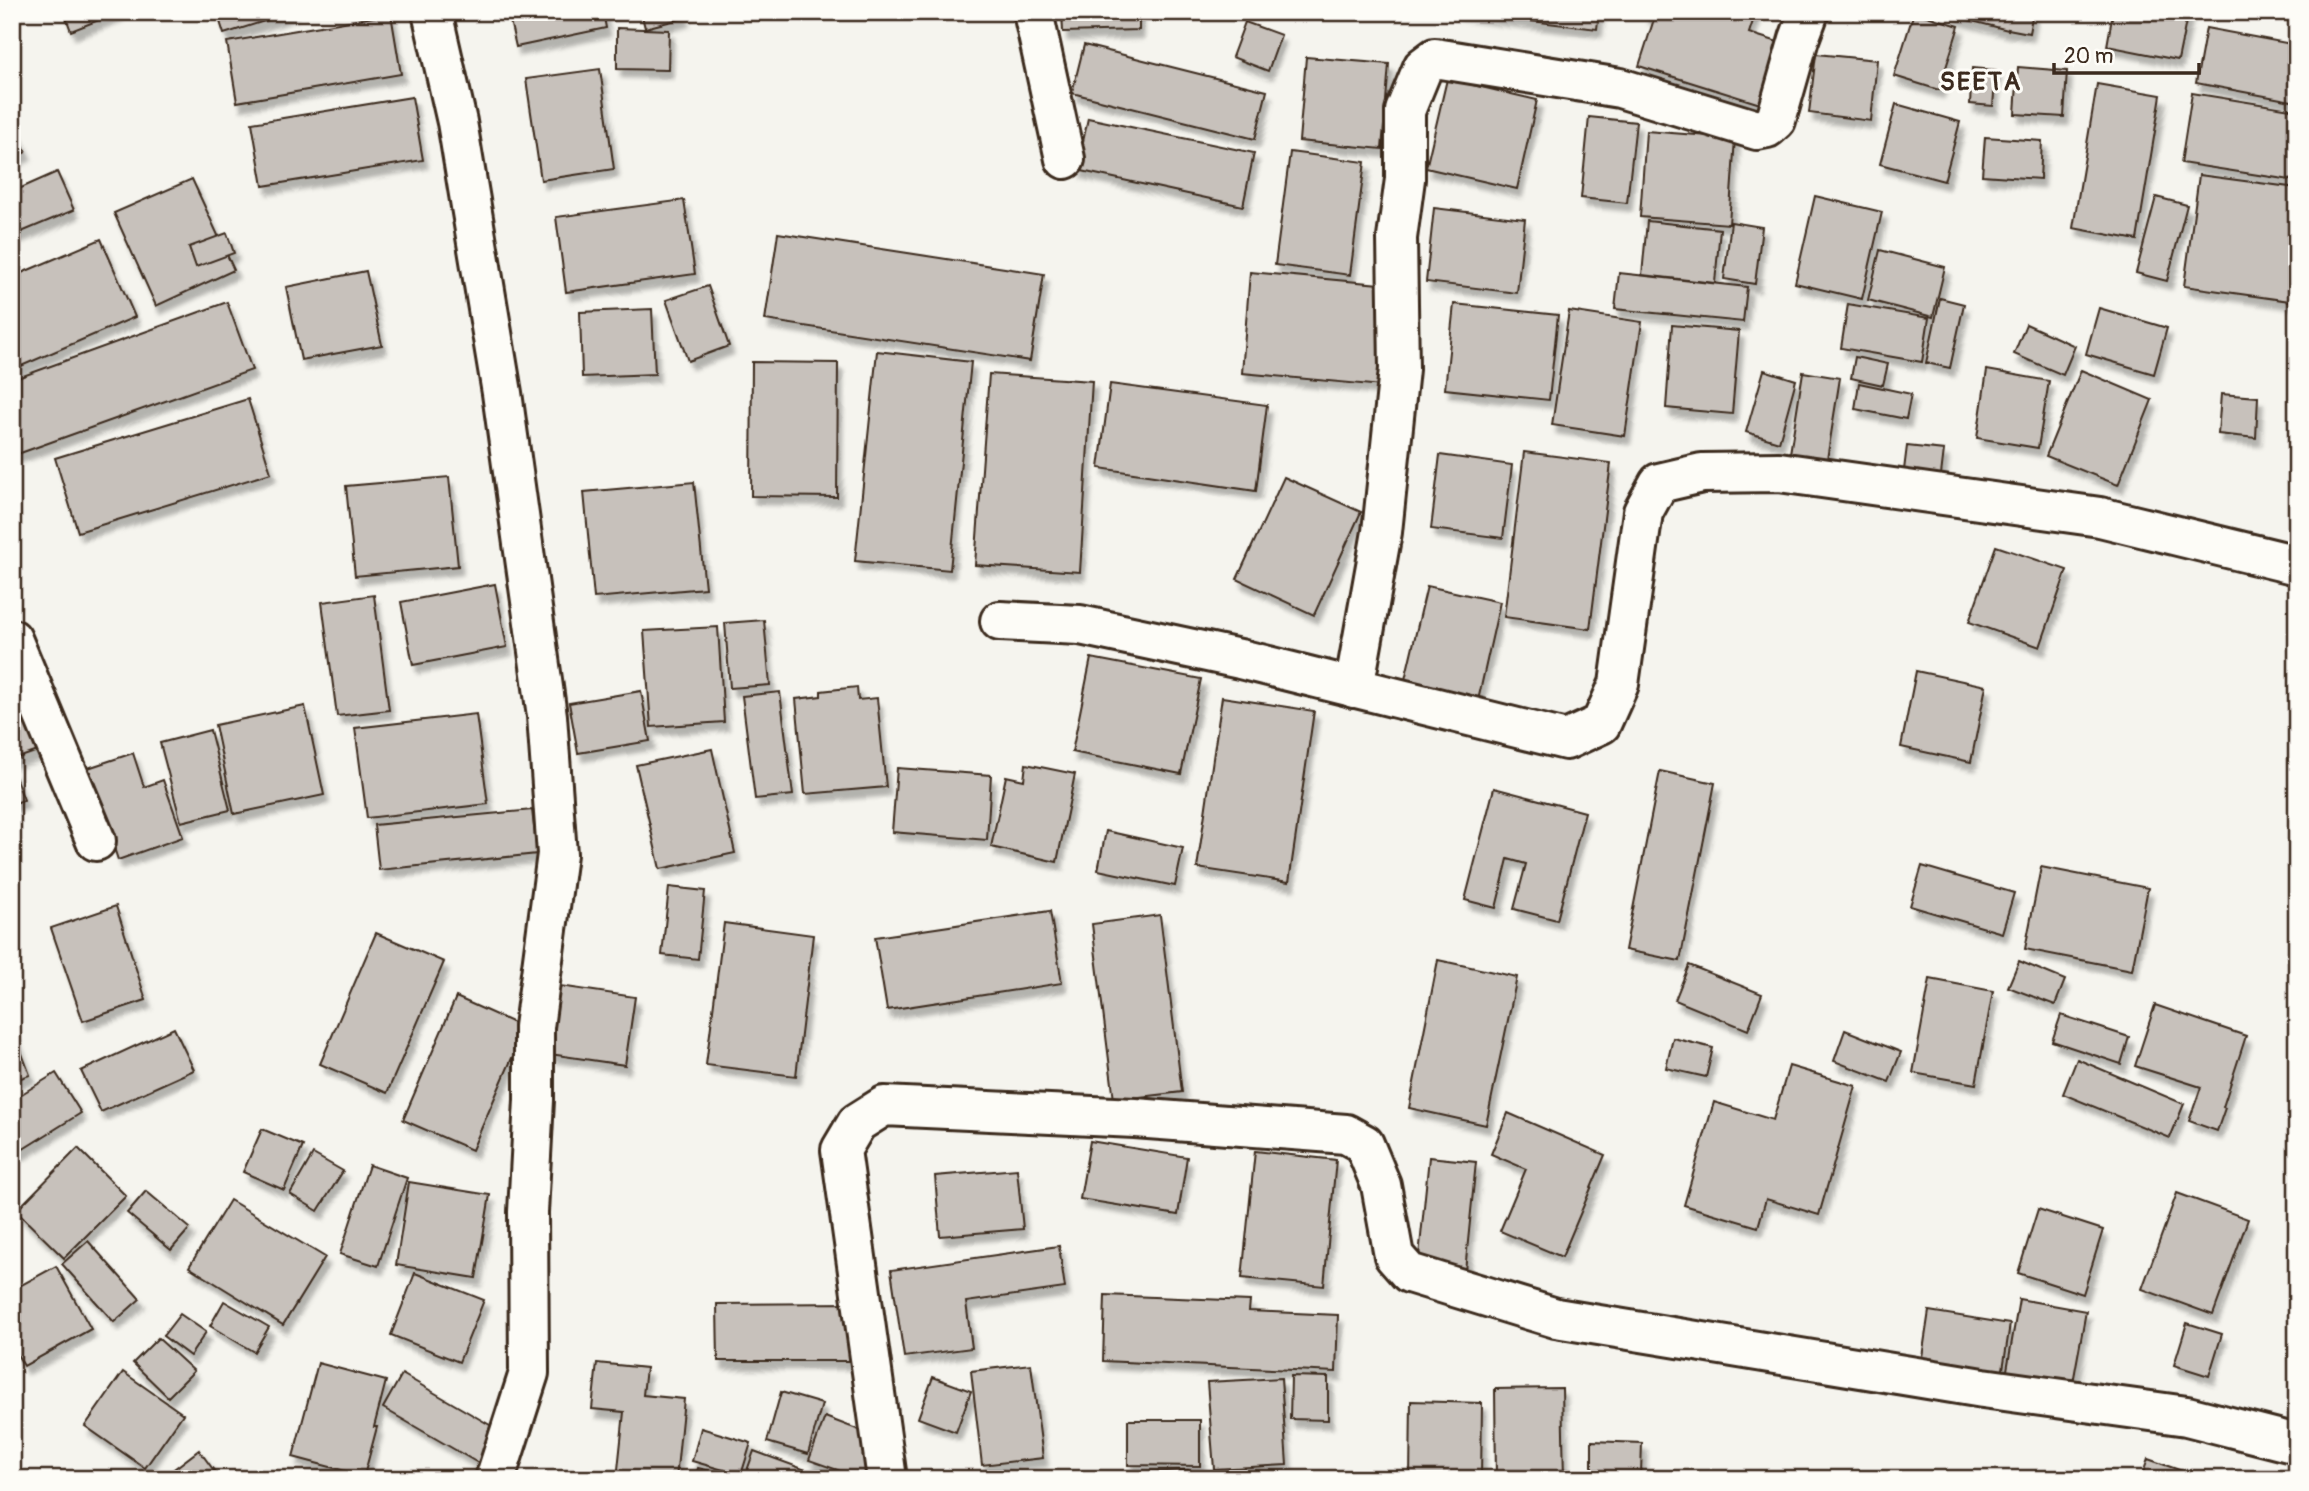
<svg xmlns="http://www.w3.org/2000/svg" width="2309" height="1491" font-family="Pangolin,sans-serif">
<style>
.building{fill:#c7c1bb;stroke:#3b2a1e;stroke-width:2;filter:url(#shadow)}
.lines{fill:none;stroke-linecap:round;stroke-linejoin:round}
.street-casing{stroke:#3b2a1e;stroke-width:44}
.street{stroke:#fdfcf7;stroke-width:38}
.labels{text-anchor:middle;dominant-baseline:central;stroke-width:6;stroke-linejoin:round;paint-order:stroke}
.district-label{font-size:26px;font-weight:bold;letter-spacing:2px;fill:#3b2a1e;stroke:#fdfcf7}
</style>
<defs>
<filter id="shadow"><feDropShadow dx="4.5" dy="8" stdDeviation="2" flood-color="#0004"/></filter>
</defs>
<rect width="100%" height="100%" fill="#f5f4ee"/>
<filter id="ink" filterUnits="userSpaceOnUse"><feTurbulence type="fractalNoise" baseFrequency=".0143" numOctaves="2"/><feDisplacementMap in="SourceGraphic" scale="14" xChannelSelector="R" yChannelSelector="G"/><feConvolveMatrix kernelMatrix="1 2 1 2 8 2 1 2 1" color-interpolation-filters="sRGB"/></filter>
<g filter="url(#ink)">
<!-- building -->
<g class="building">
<polygon points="64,12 119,12 71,31"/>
<polygon points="217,12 293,12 224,34"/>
<polygon points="508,12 603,12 606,28 516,47"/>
<polygon points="641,12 683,12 684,18 645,28"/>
<polygon points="1062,12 1139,12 1139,30 1063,32"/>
<polygon points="1455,12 1599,12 1597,29"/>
<polygon points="1645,12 1756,12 1749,33 1791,46 1773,108 1639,66 1654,19 1644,15"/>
<polygon points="1914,12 1959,26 1939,90 1894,76"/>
<polygon points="1953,12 2033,12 2029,33 2008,29 2008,30 1952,16"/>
<polygon points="2113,12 2188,12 2178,60 2107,46"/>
<polygon points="391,14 401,74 237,102 227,42"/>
<polygon points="1245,22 1281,35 1268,71 1232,57"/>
<polygon points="617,28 669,30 668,70 617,69"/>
<polygon points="2206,28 2297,45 2297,102 2196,83"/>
<polygon points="1084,45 1267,91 1255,139 1072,93"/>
<polygon points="1816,54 1877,60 1871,121 1809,113"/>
<polygon points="1306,57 1389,64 1382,149 1299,141"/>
<polygon points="2018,67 2067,71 2064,117 2015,114"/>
<polygon points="1972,68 1996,70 1993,106 1970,104"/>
<polygon points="600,69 614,169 541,180 526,79"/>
<polygon points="1447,79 1537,100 1517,189 1426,168"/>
<polygon points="2097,84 2161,95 2137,240 2073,228"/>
<polygon points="2192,93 2297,110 2297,181 2181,163"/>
<polygon points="412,97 423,160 263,186 252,123"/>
<polygon points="1896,104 1960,122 1944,181 1880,164"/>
<polygon points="1589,117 1636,122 1627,203 1581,198"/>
<polygon points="1088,118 1254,153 1243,206 1077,170"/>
<polygon points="12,122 26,152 12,159"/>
<polygon points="1646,131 1735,138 1729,224 1640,217"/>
<polygon points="1985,137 2042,141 2040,179 1982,175"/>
<polygon points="1290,152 1365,162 1350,275 1275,265"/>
<polygon points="57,172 74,210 12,236 12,192"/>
<polygon points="2199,175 2297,188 2297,302 2184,286"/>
<polygon points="192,179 234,270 156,306 114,213"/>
<polygon points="1815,196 1882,212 1862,299 1795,283"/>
<polygon points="2156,197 2187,205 2167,281 2136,273"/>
<polygon points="684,200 695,274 566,292 556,217"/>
<polygon points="1434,208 1525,219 1517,293 1426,282"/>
<polygon points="1647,221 1720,229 1715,283 1642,275"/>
<polygon points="1731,222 1762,227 1755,284 1724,279"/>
<polygon points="227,233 234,253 196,267 189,247"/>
<polygon points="778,233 1044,274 1030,361 765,320"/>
<polygon points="101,239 135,317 12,370 12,277"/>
<polygon points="1880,250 1945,267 1933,317 1868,300"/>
<polygon points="366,271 382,345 301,360 286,287"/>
<polygon points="1250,272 1390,285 1382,386 1242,373"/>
<polygon points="1619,273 1747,287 1743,322 1615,309"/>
<polygon points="708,286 729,346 688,361 666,300"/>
<polygon points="1940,298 1964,304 1950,368 1926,363"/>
<polygon points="227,302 252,370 12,456 12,380"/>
<polygon points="1454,304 1558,315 1549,400 1445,389"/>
<polygon points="1848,304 1929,318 1922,362 1841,348"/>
<polygon points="2099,308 2167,328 2154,374 2086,354"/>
<polygon points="652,309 655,374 582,377 580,312"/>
<polygon points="1569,311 1642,322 1625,436 1552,425"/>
<polygon points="2026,324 2075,346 2063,375 2014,354"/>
<polygon points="1672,325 1739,331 1732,414 1666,408"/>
<polygon points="877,351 971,362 950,570 855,561"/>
<polygon points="1855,357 1888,364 1883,385 1851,378"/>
<polygon points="752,362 838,363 837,497 751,496"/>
<polygon points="1764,370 1796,380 1779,442 1746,432"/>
<polygon points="1987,370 2049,381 2038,448 1977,438"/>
<polygon points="2081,370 2152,400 2118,485 2046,456"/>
<polygon points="1803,372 1840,378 1825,472 1788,466"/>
<polygon points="989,374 1092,381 1080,572 975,565"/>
<polygon points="1859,383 1911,394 1906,419 1855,409"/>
<polygon points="1110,384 1267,405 1256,491 1099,468"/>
<polygon points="2221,394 2258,397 2256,438 2218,434"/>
<polygon points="248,399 271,473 78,532 55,458"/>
<polygon points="1907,446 1944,450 1939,491 1902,486"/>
<polygon points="1524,452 1611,463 1590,629 1504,617"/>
<polygon points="1440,455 1512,465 1503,538 1431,529"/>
<polygon points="449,477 458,566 355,576 346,486"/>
<polygon points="1284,477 1361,512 1314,615 1237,579"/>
<polygon points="694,482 705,588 594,598 584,492"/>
<polygon points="1996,546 2067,570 2040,647 1969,622"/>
<polygon points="495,584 507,647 413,665 401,602"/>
<polygon points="1427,586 1500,602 1477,705 1403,688"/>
<polygon points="374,595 389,710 337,716 322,602"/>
<polygon points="764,620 770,685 730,688 725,623"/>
<polygon points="718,627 724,722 651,727 644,631"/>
<polygon points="1091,658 1201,679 1181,774 1072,752"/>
<polygon points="1916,671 1986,686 1971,762 1901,747"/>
<polygon points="12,675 44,749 12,760"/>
<polygon points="857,687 858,700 877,698 886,787 805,794 796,699 821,696 821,691"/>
<polygon points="641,691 650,741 578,753 569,703"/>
<polygon points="780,692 793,795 755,799 742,696"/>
<polygon points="1222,697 1314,711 1289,882 1197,868"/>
<polygon points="305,706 324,795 234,814 215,725"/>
<polygon points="476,714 488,804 367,818 355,728"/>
<polygon points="210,730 230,810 181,822 160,743"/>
<polygon points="712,749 735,853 660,869 636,765"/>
<polygon points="133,753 144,787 163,780 183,837 118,860 88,768"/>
<polygon points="1026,764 1075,774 1057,862 991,847 1006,776 1024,780"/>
<polygon points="897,768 991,775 987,840 892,832"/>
<polygon points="12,769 24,800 12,804"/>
<polygon points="1660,771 1715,783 1680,961 1625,950"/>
<polygon points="1494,788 1585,812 1557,920 1514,909 1526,864 1508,859 1496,908 1465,900"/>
<polygon points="532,810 537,854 379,870 374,825"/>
<polygon points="1106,831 1183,848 1175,886 1098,870"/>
<polygon points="1922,866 2014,893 2002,933 1910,906"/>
<polygon points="2041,867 2148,888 2132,970 2025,949"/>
<polygon points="669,887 705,891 698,959 662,955"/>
<polygon points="116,906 146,1000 83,1021 51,928"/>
<polygon points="1050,911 1062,983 887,1010 875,937"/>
<polygon points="1160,915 1182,1092 1114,1100 1092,924"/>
<polygon points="724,923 813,935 796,1076 706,1065"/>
<polygon points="376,933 444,962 387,1093 320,1064"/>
<polygon points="1438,960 1517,977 1486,1125 1409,1108"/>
<polygon points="2019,961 2065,980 2055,1005 2008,987"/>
<polygon points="1689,965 1762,994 1748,1030 1675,1000"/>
<polygon points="1930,979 1993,991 1976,1084 1913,1073"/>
<polygon points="553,985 635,997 625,1065 543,1053"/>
<polygon points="456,997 525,1028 472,1150 403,1120"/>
<polygon points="2155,1005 2246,1036 2223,1107 2225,1108 2217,1131 2189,1121 2201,1087 2135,1066"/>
<polygon points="2061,1015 2129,1037 2121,1064 2052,1041"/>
<polygon points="12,1027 30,1075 12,1081"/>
<polygon points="174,1028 194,1070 101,1112 81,1071"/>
<polygon points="1845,1030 1901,1052 1889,1082 1834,1061"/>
<polygon points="1673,1038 1713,1048 1706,1077 1666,1068"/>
<polygon points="2077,1059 2184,1104 2170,1138 2063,1094"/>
<polygon points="1789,1066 1856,1086 1819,1215 1766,1199 1758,1227 1684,1205 1714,1102 1773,1120"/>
<polygon points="56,1073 81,1113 12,1156 12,1100"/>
<polygon points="1508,1113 1605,1155 1562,1257 1500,1231 1526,1169 1491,1154"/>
<polygon points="262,1129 303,1146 284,1190 243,1172"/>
<polygon points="1090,1141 1187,1157 1178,1215 1080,1199"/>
<polygon points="78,1148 126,1196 64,1258 16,1211"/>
<polygon points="1255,1151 1336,1160 1324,1286 1242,1278"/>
<polygon points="313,1154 343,1171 318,1211 290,1194"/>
<polygon points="1429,1157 1476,1162 1465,1271 1418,1266"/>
<polygon points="369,1165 407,1178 378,1266 340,1254"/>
<polygon points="1017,1169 1023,1229 940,1236 935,1176"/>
<polygon points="409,1182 490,1195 476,1278 396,1265"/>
<polygon points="146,1191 190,1228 171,1250 127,1213"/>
<polygon points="2177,1193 2248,1219 2213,1315 2142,1289"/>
<polygon points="230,1200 325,1257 283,1325 189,1267"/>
<polygon points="2038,1209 2103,1230 2083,1294 2018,1273"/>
<polygon points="88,1241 140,1299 114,1322 62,1264"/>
<polygon points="1059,1246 1065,1288 966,1302 972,1348 904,1357 891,1270"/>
<polygon points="56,1266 91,1329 24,1366 12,1346 12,1290"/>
<polygon points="415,1273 484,1300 459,1362 391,1335"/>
<polygon points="1105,1295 1250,1301 1249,1311 1338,1315 1336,1372 1103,1361"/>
<polygon points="2019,1299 2086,1311 2071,1394 2005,1382"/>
<polygon points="224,1301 269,1327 254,1352 210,1326"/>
<polygon points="856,1303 856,1361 718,1361 717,1304"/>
<polygon points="1929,1311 2010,1324 2000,1389 1919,1377"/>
<polygon points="180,1314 206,1332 190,1356 163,1336"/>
<polygon points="2187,1323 2222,1334 2209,1376 2174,1365"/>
<polygon points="158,1338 194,1371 168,1397 133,1363"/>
<polygon points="318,1363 386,1381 374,1427 377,1427 364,1476 293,1457"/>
<polygon points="597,1363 646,1368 643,1395 684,1399 676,1479 617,1479 624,1412 592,1409"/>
<polygon points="1031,1364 1043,1458 982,1465 971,1371"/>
<polygon points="123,1372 183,1414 145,1468 85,1426"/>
<polygon points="402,1374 502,1432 483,1466 383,1408"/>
<polygon points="1291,1376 1328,1377 1328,1420 1290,1419"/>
<polygon points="933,1377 971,1391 956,1432 918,1418"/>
<polygon points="1281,1378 1287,1465 1214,1469 1207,1382"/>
<polygon points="1562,1388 1564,1479 1496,1479 1495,1389"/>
<polygon points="781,1392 822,1404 808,1454 767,1442"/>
<polygon points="1411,1401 1482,1403 1481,1479 1410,1479"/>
<polygon points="825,1417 878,1437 863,1479 809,1460"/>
<polygon points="1128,1420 1200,1420 1200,1466 1128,1465"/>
<polygon points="701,1428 751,1443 741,1475 692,1461"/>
<polygon points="1592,1441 1642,1443 1641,1474 1690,1475 1690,1479 1592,1479"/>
<polygon points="199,1450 220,1479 175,1479 170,1472"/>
<polygon points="754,1451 806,1470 803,1479 744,1479"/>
<polygon points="2148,1459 2205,1479 2141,1479"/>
<polygon points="698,1468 731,1476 730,1479 695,1479"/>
<polygon points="1188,1470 1188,1479 1123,1479 1123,1473"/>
</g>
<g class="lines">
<!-- street casing -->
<g class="street-casing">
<g id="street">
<polyline points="432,12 457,122 502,393 547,716 557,854 534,1027 534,1100 528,1212 529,1373 495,1479"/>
<polyline points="1033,12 1065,159"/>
<polyline points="1000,621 1080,625 1240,659 1566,740 1601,724 1619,684 1643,512 1659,483 1702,473 1779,472 2100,517 2297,565"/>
<polyline points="12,639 96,841"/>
<polyline points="1354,688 1382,532 1399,369 1397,238 1405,179 1405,111 1423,67 1435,58 1620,88 1757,130 1767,128 1776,120 1799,39 1809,12"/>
<polyline points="887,1479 841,1150 857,1123 884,1106 1135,1118 1346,1134 1364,1144 1381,1185 1394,1256 1409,1273 1556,1318 1983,1388 2187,1416 2297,1444"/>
</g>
</g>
<!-- street -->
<use href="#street" class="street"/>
</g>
</g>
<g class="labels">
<!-- district labels -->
<g class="district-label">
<text x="1981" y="82">SEETA</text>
</g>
</g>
<!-- margin -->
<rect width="2309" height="1491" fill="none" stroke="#fdfcf7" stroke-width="42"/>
<rect x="21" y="21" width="2267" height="1449" fill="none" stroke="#3b2a1e" stroke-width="2.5" filter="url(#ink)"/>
<!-- scale -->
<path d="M2054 63v10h145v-10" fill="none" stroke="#3b2a1e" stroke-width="3.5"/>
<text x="2064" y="63" font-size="21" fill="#3b2a1e" stroke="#fdfcf7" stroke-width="5" paint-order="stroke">20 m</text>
</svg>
